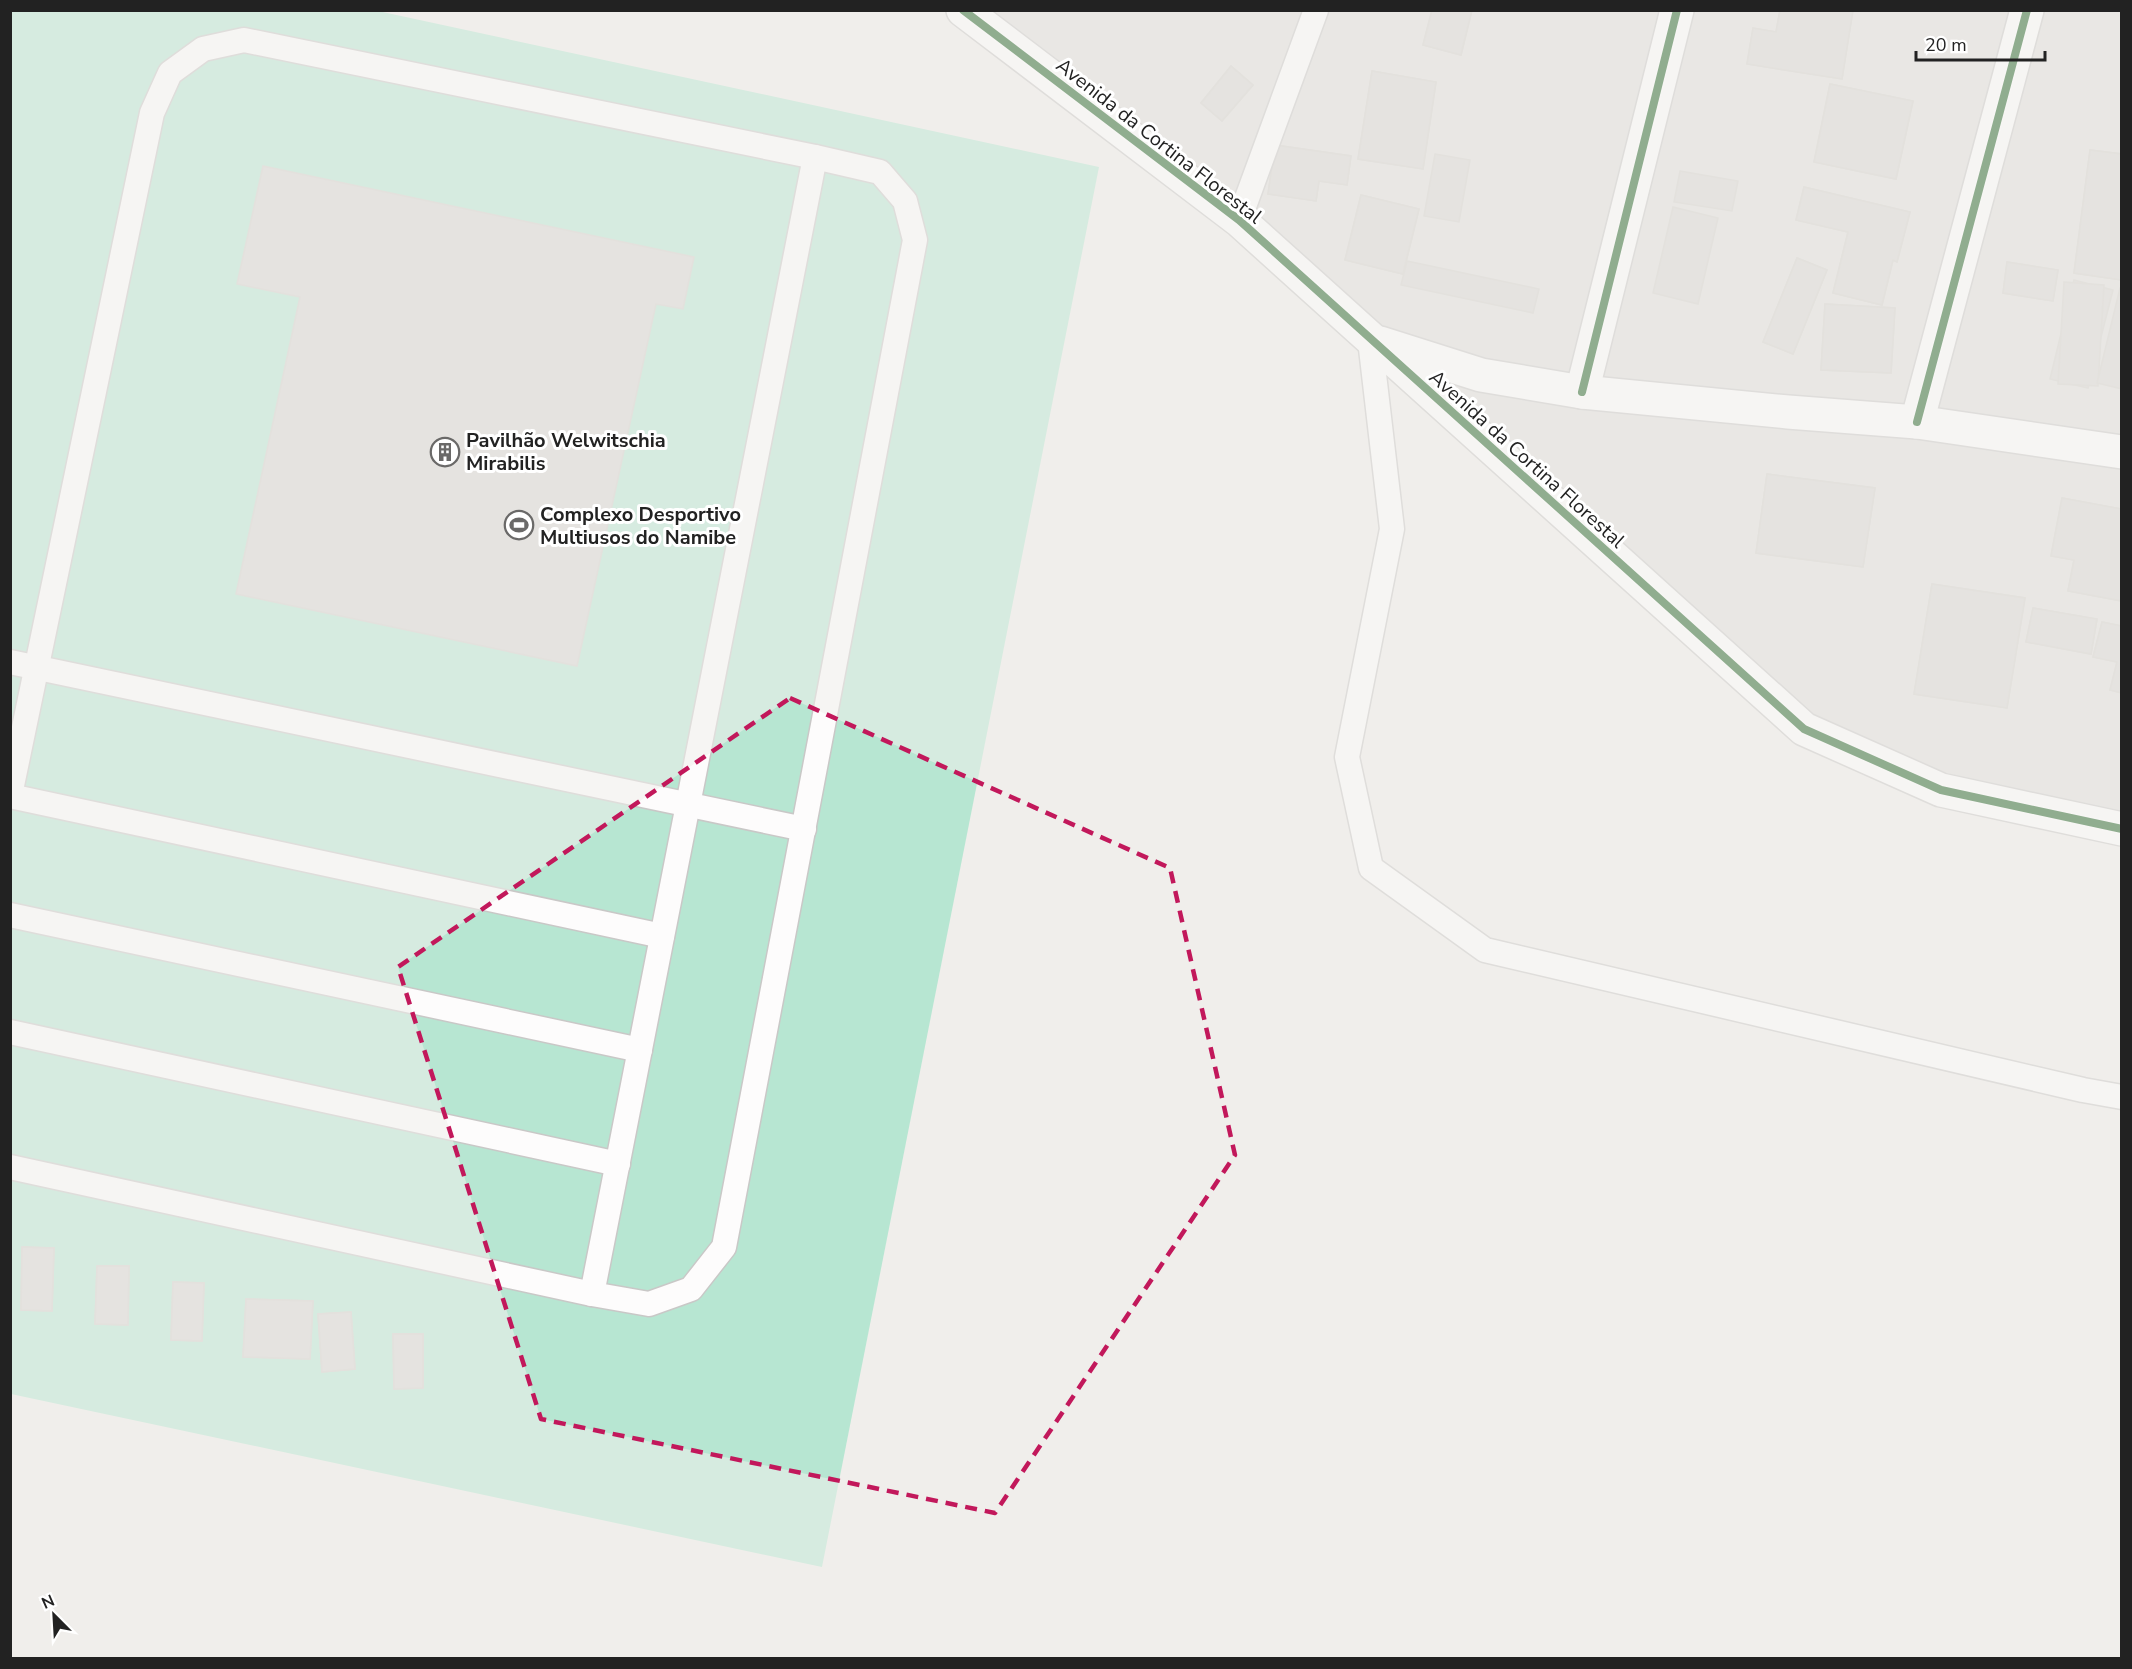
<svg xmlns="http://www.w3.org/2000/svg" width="2132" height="1669" font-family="'Nunito Sans',sans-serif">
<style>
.residential{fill:#dfdedc}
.pitch{fill:#b7e6d2}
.building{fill:#d7d4d2;stroke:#d3d0cc;stroke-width:1.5}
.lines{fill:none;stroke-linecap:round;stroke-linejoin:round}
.lane-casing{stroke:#c9c8c7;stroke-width:27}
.street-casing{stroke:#c9c8c7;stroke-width:36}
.lane{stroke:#fdfcfc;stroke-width:24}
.street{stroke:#fdfcfc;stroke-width:33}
.cycleway-casing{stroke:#fff;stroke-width:11}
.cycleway{stroke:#1b5e20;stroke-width:8}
.marked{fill:none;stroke:#c2185b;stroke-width:4.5;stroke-dasharray:12 8;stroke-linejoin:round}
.labels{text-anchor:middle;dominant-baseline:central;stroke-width:6;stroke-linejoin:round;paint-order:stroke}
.street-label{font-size:20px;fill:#222;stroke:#fff}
.poi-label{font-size:20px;font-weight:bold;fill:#222;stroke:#fff;text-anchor:start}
</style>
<rect width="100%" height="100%" fill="#f0eeeb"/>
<!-- residential -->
<polygon class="residential" points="963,11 2121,11 2121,826 1804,729 1370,340"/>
<!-- pitch -->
<polygon class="pitch" points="11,11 378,11 1099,167 822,1567 11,1394"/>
<!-- building -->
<g class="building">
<polygon points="1432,10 1472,10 1461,55 1423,45"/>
<polygon points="1432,10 1472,10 1461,55 1423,45"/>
<polygon points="1780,10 1853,10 1842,79 1747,64 1753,28 1776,32"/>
<polygon points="1780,10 1853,10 1842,79 1747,64 1753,28 1776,32"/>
<polygon points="1231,66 1253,85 1222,121 1201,103"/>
<polygon points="1231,66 1253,85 1222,121 1201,103"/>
<polygon points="1372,71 1436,82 1423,169 1358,159"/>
<polygon points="1372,71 1436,82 1423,169 1358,159"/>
<polygon points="1830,84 1913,101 1896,179 1814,162"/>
<polygon points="1830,84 1913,101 1896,179 1814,162"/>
<polygon points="1275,145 1351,156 1347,185 1319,181 1316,201 1268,194"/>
<polygon points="1275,145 1351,156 1347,185 1319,181 1316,201 1268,194"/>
<polygon points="2090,150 2122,154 2121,280 2074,273"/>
<polygon points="2090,150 2122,154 2121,280 2074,273"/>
<polygon points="1435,154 1470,160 1459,222 1424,216"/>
<polygon points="263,166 694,257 683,309 656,304 577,666 236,594 300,297 237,284"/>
<polygon points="1680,171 1738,181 1732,211 1674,202"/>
<polygon points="1804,187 1910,212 1897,262 1893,260 1882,305 1833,293 1848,232 1796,220"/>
<polygon points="1804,187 1910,212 1897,262 1893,260 1882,305 1833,293 1848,232 1796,220"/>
<polygon points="1361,195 1419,209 1403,274 1345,260"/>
<polygon points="1361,195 1419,209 1403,274 1345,260"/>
<polygon points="1673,207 1718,218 1698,304 1653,293"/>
<polygon points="1797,258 1827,270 1793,354 1763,342"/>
<polygon points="1797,258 1827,270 1793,354 1763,342"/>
<polygon points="1407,261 1539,289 1533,313 1401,285"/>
<polygon points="2007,262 2058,270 2053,301 2003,293"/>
<polygon points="2007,262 2058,270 2053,301 2003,293"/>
<polygon points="2074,280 2113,290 2088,388 2050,379"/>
<polygon points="2064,282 2104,285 2098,386 2058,384"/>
<polygon points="2120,288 2122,288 2122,389 2097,383"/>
<polygon points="1825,304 1895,308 1891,373 1821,370"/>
<polygon points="1825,304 1895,308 1891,373 1821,370"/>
<polygon points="1767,474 1875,488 1863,567 1756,553"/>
<polygon points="1767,474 1875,488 1863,567 1756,553"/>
<polygon points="2062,498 2122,509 2122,601 2068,591 2074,560 2051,556"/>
<polygon points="2062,498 2122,509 2122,601 2068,591 2074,560 2051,556"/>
<polygon points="1932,584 2025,598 2007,708 1914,694"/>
<polygon points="1932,584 2025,598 2007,708 1914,694"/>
<polygon points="2033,608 2097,619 2091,654 2026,642"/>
<polygon points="2033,608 2097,619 2091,654 2026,642"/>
<polygon points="2102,622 2122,626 2122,693 2110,690 2117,662 2093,657"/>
<polygon points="2102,622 2122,626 2122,693 2110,690 2117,662 2093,657"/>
<polygon points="22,1247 54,1248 52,1311 21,1310"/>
<polygon points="22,1247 54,1248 52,1311 21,1310"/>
<polygon points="97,1266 129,1266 128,1325 95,1324"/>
<polygon points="97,1266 129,1266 128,1325 95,1324"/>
<polygon points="173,1282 204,1283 202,1341 171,1340"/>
<polygon points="173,1282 204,1283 202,1341 171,1340"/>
<polygon points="246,1299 313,1301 310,1359 243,1357"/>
<polygon points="246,1299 313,1301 310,1359 243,1357"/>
<polygon points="351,1312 355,1369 322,1372 318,1314"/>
<polygon points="351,1312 355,1369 322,1372 318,1314"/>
<polygon points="393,1334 423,1334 423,1388 394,1389"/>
<polygon points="393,1334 423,1334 423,1388 394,1389"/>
</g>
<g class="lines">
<!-- lane casing -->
<g class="lane-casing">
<g id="lane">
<polyline points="1239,220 1316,10"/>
<polyline points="1370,340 1392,529 1347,757 1371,868 1485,950 2083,1090 2122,1097"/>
<polyline points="10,662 804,829"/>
<polyline points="10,795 152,113 170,73 203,49 244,40 815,157 880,172 905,201 915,240 724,1247 691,1289 649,1304 592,1294 10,1167"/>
<polyline points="10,796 662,936"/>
<polyline points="10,915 640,1050"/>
<polyline points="10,1032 618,1164"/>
<polyline points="592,1294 815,157"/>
</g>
</g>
<!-- street casing -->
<g class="street-casing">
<g id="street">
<polyline points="963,10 1239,220 1804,729 1941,790 2122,829"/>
<polyline points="1380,343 1481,375 1582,392 1788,412 1917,422 2122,452"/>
<polyline points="1582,392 1677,10"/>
<polyline points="1917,422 2027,10"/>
</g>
</g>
<!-- lane -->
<use href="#lane" class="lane"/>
<!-- street -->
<use href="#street" class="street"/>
<!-- cycleway casing -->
<g class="cycleway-casing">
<g id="cycleway">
<polyline points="963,10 1239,220 1804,729 1941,790 2122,829"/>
<polyline points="1582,392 1677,10"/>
<polyline points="1917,422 2027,10"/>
</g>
</g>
<!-- cycleway -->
<use href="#cycleway" class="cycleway"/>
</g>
<!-- marked area -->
<path d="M0 0H2132V1669H0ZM790 698 1170 868 1235 1155 995 1513 541 1419 398 967Z" fill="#f0eeeb" fill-opacity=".55" fill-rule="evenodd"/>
<path class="marked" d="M790 698 1170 868 1235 1155 995 1513 541 1419 398 967Z"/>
<!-- icons -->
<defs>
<g id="building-ring" transform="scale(1.5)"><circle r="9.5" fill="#fff" stroke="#6a6968" stroke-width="1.5"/><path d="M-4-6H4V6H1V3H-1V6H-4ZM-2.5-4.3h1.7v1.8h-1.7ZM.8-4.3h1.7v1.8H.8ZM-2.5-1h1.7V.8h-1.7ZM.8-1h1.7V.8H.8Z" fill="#6a6968"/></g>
<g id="stadium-ring" transform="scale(1.5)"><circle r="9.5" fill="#fff" stroke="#6a6968" stroke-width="1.5"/><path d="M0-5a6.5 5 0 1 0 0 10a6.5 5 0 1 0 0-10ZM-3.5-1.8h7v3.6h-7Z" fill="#6a6968"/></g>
</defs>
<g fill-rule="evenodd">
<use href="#building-ring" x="445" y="452"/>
<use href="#stadium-ring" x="519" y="525"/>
</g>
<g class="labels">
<!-- street labels -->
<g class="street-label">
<text transform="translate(1159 141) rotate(38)">Avenida da Cortina Florestal</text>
<text transform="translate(1527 459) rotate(42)">Avenida da Cortina Florestal</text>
</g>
<!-- poi labels -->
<g class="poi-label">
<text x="466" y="440">Pavilhão Welwitschia<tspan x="466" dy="23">Mirabilis</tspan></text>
<text x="540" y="514">Complexo Desportivo<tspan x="540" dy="23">Multiusos do Namibe</tspan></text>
</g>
</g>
<!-- border -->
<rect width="2132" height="1669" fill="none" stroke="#222222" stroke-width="24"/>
<!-- north arrow -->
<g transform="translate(54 1615) rotate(336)" stroke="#ffffff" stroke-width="4.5" paint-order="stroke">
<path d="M0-4.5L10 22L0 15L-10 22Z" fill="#222222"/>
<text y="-9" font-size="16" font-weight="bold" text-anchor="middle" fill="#222222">N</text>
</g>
<!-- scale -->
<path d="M1916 51v9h129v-9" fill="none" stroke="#222222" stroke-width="3"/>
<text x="1925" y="51" font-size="18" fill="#222222" stroke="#ffffff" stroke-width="4.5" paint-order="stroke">20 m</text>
</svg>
